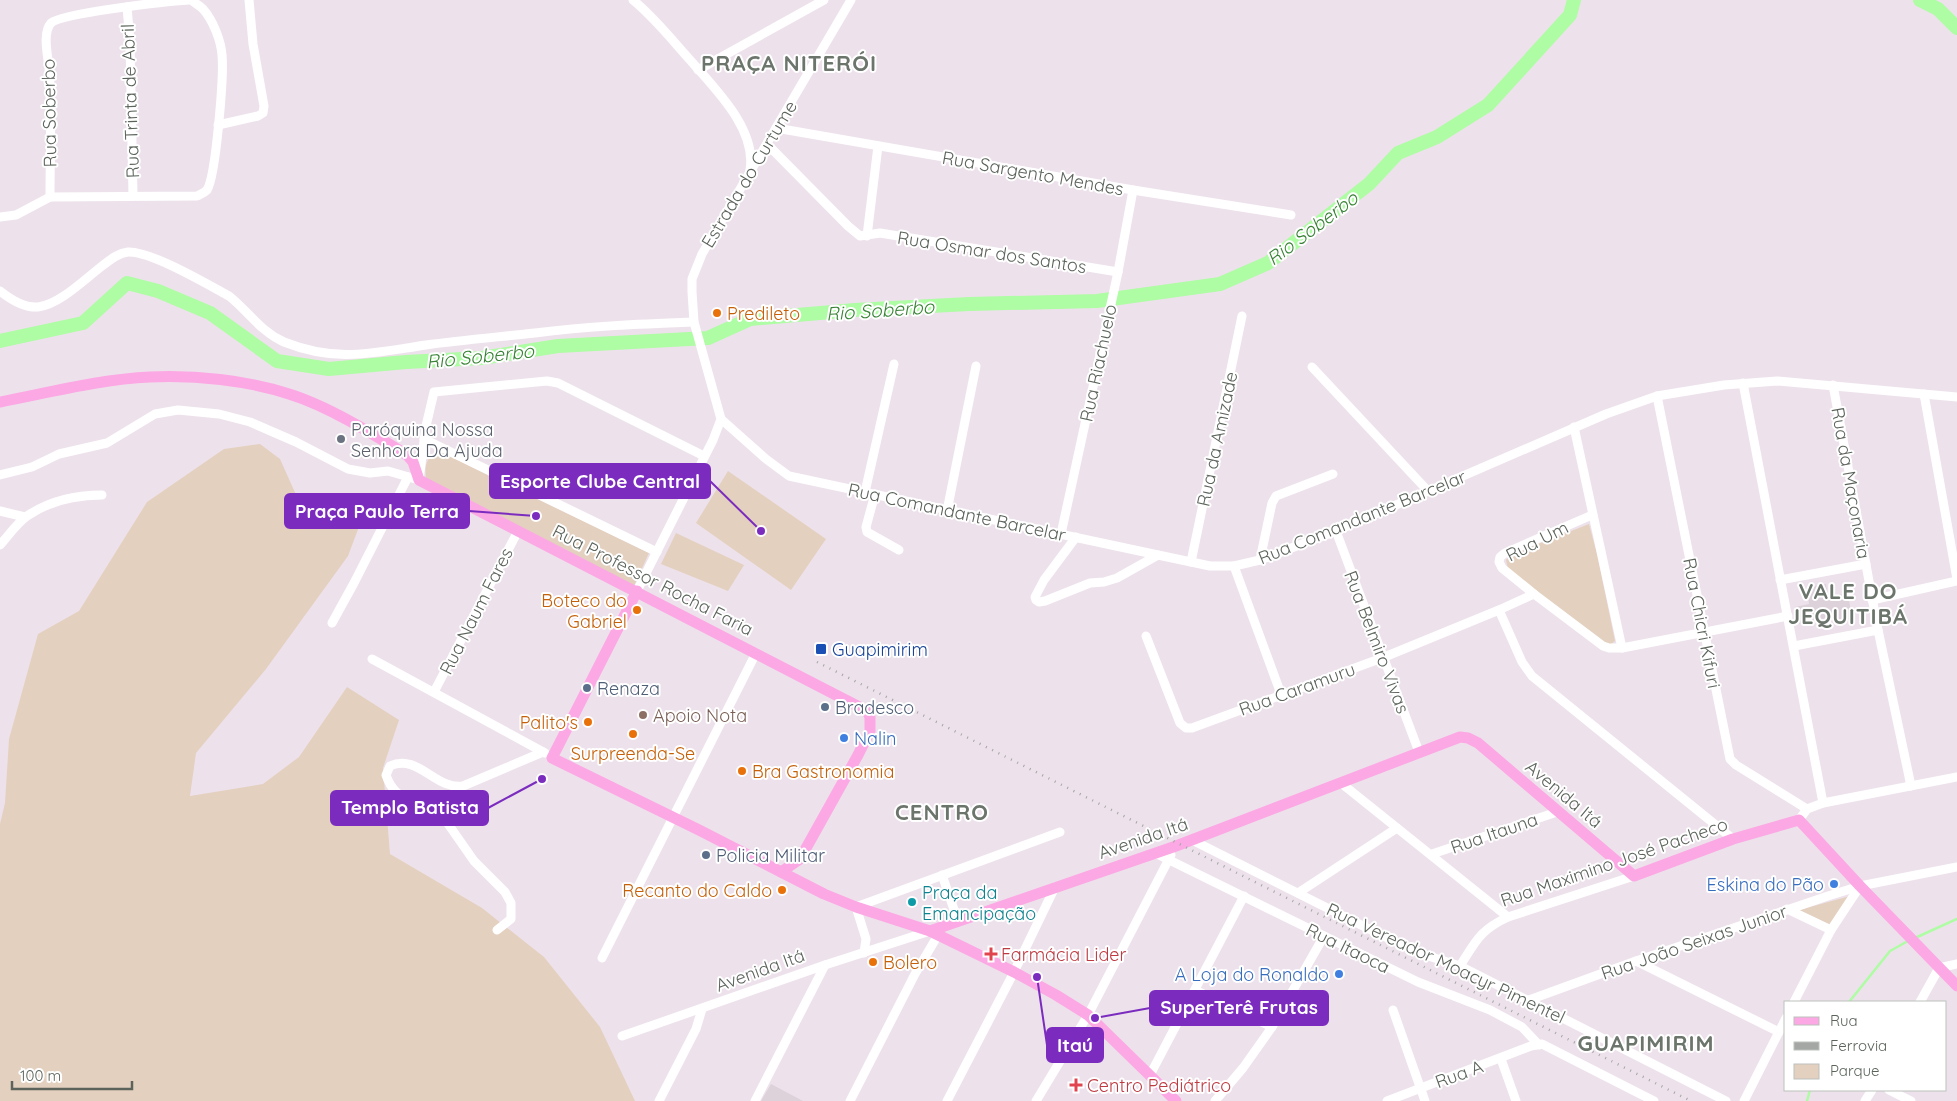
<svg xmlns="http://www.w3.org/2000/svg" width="1957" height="1101" font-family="Quicksand,sans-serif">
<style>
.education{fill:#ddd1da}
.green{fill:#e4d0bf}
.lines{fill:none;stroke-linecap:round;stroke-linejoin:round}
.stream{stroke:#aefca3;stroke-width:2.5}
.river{stroke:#aefca3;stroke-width:14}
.minor{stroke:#fff;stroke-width:9}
.major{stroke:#fca8e4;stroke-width:11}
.rail{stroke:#a4a7a4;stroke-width:2.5;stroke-dasharray:1 6;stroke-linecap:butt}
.food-dot{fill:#e8710a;stroke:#fff;stroke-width:2}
.worship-dot{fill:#6b7280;stroke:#fff;stroke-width:2}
.transit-dot{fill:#1a4fb4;stroke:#fff;stroke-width:2}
.service-dot{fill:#5c6f8a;stroke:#fff;stroke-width:2}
.education-dot{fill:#8d6e63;stroke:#fff;stroke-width:2}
.shop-dot{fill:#3f7fe0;stroke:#fff;stroke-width:2}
.culture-dot{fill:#0f9aa8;stroke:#fff;stroke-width:2}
.health-dot{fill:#e0444e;stroke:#fff;stroke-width:2}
.labels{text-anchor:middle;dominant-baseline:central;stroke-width:4;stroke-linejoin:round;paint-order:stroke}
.street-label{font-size:18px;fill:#5b635b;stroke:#fff}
.food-label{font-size:18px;fill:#c56008;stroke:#fff;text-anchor:start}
.worship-label{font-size:18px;fill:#5b616d;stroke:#fff;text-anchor:start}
.transit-label{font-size:18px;fill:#164399;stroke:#fff;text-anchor:start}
.service-label{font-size:18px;fill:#4e5e75;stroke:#fff;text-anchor:start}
.education-label{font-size:18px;fill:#785e54;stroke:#fff;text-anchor:start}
.shop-label{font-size:18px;fill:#366cbe;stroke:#fff;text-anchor:end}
.culture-label{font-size:18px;fill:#0d838f;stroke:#fff;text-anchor:start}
.health-label{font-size:18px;fill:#be3a42;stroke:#fff;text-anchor:start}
.water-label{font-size:19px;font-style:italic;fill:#378234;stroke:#fff}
.district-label{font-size:22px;font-weight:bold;letter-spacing:1px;fill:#6c756c;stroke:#fff}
.leader{fill:none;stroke:#7b2cbf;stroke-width:2}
.callout-dot{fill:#7b2cbf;stroke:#fff;stroke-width:2}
.callout{fill:#7b2cbf;stroke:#7b2cbf;stroke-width:2}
.callout-label{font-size:19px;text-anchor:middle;font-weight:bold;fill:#fff}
</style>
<rect width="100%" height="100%" fill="#ede2eb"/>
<!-- education -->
<g class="education">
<polygon points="1826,584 1828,597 1848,593 1852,619 1833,622 1831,618 1798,624 1795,607 1809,604 1807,587"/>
<polygon points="771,1084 803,1101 761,1101"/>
</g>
<!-- green -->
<g class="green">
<polygon points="260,444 280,459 306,517 371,495 348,556 266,669 196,753 190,796 263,784 299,757 347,687 399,720 383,768 390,854 482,908 544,957 600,1027 635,1101 0,1101 0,824 5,803 9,739 38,634 79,611 147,502 224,449"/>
<path d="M437 450 649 553 634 586 426 478C424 465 427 458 437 450Z"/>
<polygon points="728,471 826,539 791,590 696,523"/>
<polygon points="1589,524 1597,554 1615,641 1610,645 1602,642 1508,569 1506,560 1510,555"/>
<polygon points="676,533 744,565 728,591 661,564"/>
<polygon points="1850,896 1833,926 1799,910"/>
</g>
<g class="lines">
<!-- stream -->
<g class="stream">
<polyline points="1915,938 1957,919"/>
<polyline points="1849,1002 1890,951 1908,941"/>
<polyline points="1807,1101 1810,1090"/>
</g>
<!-- river -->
<g class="river">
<polyline points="1920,0 1938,9 1957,28"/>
<polyline points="0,341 83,323 127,283 158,291 210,313 277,361 329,369 406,362 482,358 558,346 708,338 750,319 855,310 969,304 1097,301 1220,284 1268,263 1369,184 1398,153 1437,137 1488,105 1570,15 1574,0"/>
</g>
<!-- minor -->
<g class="minor">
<path d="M633 0C655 18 672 40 691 61 715 89 757 129 750 170"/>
<polyline points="127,7 130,42 133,196"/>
<polyline points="698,70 824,0"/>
<polyline points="218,125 258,116 263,113 264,106 253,44 249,0"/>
<polyline points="776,128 1133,190 1291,215"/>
<polyline points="767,144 848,226 860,236 880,233 1118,272"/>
<path d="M50 197C50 154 52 111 49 68 48 56 42 33 51 23 62 13 170 1 189 0"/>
<path d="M0 217 16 215 50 197 197 196C201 194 204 193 207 190 216 176 224 75 222 55 221 41 213 20 203 9 200 6 195 3 191 0"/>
<polyline points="867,236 878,146"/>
<path d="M0 291C10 299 25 308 38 307 59 305 85 279 102 266 110 260 118 253 128 252 151 251 207 284 229 296 248 311 261 332 284 342 337 363 372 353 426 345 462 340 499 337 535 333 588 326 641 324 694 322"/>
<polyline points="1312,367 1428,491"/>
<polyline points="1743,383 1823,803"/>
<polyline points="1833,385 1878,630 1911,786"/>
<polyline points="1924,394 1957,579"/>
<polyline points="1657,396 1730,759 1736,765 1807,809"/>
<polyline points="721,419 766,459 789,476 1158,555 1210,566 1234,566 1260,560 1336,531 1606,414 1657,396 1724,385 1777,381 1957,397"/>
<polyline points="1574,427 1622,648"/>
<polyline points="424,439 657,552"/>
<polyline points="0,475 32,467 59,454 107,443 155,414 178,410 219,414 250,422 296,442 348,469 370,473 388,471 419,480 426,426 434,392 547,381 558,383 704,456"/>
<polyline points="865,492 894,364"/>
<polyline points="875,494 866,527 867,532 899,550"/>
<polyline points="0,511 25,517"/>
<polyline points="947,511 976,366"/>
<polyline points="1336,531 1419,752"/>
<polyline points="1061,534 1118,272 1133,190"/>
<polyline points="1076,537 1044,580 1035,597 1036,600 1039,602 1045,601 1090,583 1104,582 1117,578 1158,555"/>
<path d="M0 545C8 536 17 523 27 516 49 501 75 495 102 495"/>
<polyline points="1260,560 1272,503 1276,496 1333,474"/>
<polyline points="1191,562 1242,316"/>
<polyline points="1234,566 1281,694"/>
<polyline points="1780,580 1866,564"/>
<polyline points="637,591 713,440 721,419 694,322 692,292 692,279 702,254 851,0"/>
<polyline points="1534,594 1502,568 1499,562 1500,557 1505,553 1592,515"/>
<polyline points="1872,600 1957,581"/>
<polyline points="1499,610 1534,594 1603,646 1609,648 1622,648 1788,616"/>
<polyline points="332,623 354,583 408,477"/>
<polyline points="1146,636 1180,723 1186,728 1192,728 1382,658 1499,610 1522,662 1532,676 1733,839"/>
<polyline points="1794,646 1878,630"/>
<polyline points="372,659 545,753"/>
<polyline points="434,692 518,531"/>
<polyline points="1341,783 1508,917"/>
<polyline points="1799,820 1807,809 1823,803 1957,777"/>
<polyline points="1192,840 1379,934 1422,954 1460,966 1726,1101"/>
<polyline points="1155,853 1418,982 1490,1010 1522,1027 1539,1045"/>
<polyline points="1432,854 1557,812"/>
<polyline points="942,875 958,921"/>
<polyline points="1298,893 1397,828"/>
<polyline points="1787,909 1831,930"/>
<path d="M497 930 511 919V903L505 892 474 861 430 798C423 795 420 797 413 798 399 799 390 787 386 775L390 766C418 753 435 790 463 786L543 752"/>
<polyline points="864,953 866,939 856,907 1060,832"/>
<polyline points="602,958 756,653"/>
<polyline points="1636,961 1779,1032"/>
<path d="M1460 966C1476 941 1480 930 1508 917L1634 876"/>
<polyline points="1195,990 1272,1027"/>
<polyline points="1529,1000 1636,961 1828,896 1860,886 1957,867"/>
<polyline points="1794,1002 1831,930 1860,886"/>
<polyline points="1920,1002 1939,968 1957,964"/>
<polyline points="1393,1010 1425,1101"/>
<polyline points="622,1036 825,965 930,931"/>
<polyline points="1501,1059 1516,1101"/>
<polyline points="1150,1075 1244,896"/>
<polyline points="1889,1090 1911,1101"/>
<polyline points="659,1101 696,1029 702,1009"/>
<polyline points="755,1101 825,965"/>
<polyline points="850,1101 915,974 938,935"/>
<polyline points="947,1101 1014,972 1055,887"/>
<polyline points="1036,1101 1088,1015 1171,855"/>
<polyline points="1215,1101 1243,1068 1272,1027 1324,936"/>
<polyline points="1387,1101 1531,1046 1542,1044 1654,1101"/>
<polyline points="1744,1101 1786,1018"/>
<polyline points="1865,1101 1872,1090"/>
</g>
<!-- major -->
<g class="major">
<path d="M0 402C47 393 102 379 150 377 195 375 246 380 289 394 328 406 373 434 407 455L413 462 419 480 867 711 870 717V731L858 755 800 859 781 872"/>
<polyline points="637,591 552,758 699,830 824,894 856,907 930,931 1014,972 1056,995 1088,1015 1176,1101"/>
<polyline points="930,931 1176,846 1460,737 1468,738 1478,743 1634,876 1733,839 1799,820 1860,886 1957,986"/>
</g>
<!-- rail -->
<polyline class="rail" points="817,662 1691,1101"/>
</g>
<!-- markers -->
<g class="food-dot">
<circle cx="717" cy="313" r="5"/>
<circle cx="637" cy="610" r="5"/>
<circle cx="588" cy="722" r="5"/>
<circle cx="633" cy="734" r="5"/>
<circle cx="742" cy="771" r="5"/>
<circle cx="782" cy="890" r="5"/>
<circle cx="873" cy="962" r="5"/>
</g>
<circle class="worship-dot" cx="341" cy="439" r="5"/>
<rect class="transit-dot" x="815" y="643" width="12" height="12" rx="2.5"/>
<g class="service-dot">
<circle cx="587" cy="688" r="5"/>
<circle cx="825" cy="707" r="5"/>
<circle cx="706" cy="855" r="5"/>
</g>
<circle class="education-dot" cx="643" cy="715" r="5"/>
<g class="shop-dot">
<circle cx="844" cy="738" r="5"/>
<circle cx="1834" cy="884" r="5"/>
<circle cx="1339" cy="974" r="5"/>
</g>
<circle class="culture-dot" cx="912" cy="902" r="5"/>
<g class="health-dot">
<path d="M988.5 946.5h5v5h5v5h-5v5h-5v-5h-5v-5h5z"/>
<path d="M1073.5 1077.5h5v5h5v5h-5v5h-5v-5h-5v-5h5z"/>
</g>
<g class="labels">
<!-- street labels -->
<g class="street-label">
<text transform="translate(130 101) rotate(-92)">Rua Trinta de Abril</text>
<text transform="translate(49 113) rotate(-91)">Rua Soberbo</text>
<text transform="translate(1033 173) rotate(10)">Rua Sargento Mendes</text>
<text transform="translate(749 174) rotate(-59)">Estrada do Curtume</text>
<text transform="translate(992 252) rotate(9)">Rua Osmar dos Santos</text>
<text transform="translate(1098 363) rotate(-78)">Rua Riachuelo</text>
<text transform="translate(1217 439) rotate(-78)">Rua da Amizade</text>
<text transform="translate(1851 483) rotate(80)">Rua da Maçonaria</text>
<text transform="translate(957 512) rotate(12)">Rua Comandante Barcelar</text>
<text transform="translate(1362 517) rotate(-22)">Rua Comandante Barcelar</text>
<text transform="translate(1537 541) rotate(-27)">Rua Um</text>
<text transform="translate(653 580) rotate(27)">Rua Professor Rocha Faria</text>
<text transform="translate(476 611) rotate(-63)">Rua Naum Fares</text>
<text transform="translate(1702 623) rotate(79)">Rua Chicri Kifuri</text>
<text transform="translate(1377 642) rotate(69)">Rua Belmiro Vivas</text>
<text transform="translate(1297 689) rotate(-20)">Rua Caramuru</text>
<text transform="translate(1564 794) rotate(40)">Avenida Itá</text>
<text transform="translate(1494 833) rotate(-19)">Rua Itauna</text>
<text transform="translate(1143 838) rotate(-19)">Avenida Itá</text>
<text transform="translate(1614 862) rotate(-19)">Rua Maximino José Pacheco</text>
<text transform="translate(1694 942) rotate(-19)">Rua João Seixas Junior</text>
<text transform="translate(1348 948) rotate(26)">Rua Itaoca</text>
<text transform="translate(1446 963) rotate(25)">Rua Vereador Moacyr Pimentel</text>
<text transform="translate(760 970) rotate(-20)">Avenida Itá</text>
<text transform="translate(1459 1074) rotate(-20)">Rua A</text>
</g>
<!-- food labels -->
<g class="food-label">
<text x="727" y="313">Predileto</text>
<text x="627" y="600" text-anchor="end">Boteco do<tspan x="627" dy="21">Gabriel</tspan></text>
<text x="578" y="722" text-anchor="end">Palito's</text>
<text x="633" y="753" text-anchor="middle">Surpreenda-Se</text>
<text x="752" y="771">Bra Gastronomia</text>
<text x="772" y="890" text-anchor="end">Recanto do Caldo</text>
<text x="883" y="962">Bolero</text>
</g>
<!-- worship labels -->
<g class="worship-label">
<text x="351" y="429">Paróquina Nossa<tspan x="351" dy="21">Senhora Da Ajuda</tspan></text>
</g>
<!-- transit labels -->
<g class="transit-label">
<text x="832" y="649">Guapimirim</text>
</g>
<!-- service labels -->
<g class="service-label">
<text x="597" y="688">Renaza</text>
<text x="835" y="707">Bradesco</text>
<text x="716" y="855">Policia Militar</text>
</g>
<!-- education labels -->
<g class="education-label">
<text x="653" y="715">Apoio Nota</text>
</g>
<!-- shop labels -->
<g class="shop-label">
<text x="854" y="738" text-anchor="start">Nalin</text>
<text x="1824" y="884">Eskina do Pão</text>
<text x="1329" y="974">A Loja do Ronaldo</text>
</g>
<!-- culture labels -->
<g class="culture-label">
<text x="922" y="892">Praça da<tspan x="922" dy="21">Emancipação</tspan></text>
</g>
<!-- health labels -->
<g class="health-label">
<text x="1001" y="954">Farmácia Lider</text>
<text x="1087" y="1085">Centro Pediátrico</text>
</g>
<!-- water labels -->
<g class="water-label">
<text transform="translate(1312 228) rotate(-37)">Rio Soberbo</text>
<text transform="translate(880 310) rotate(-4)">Rio Soberbo</text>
<text transform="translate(480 356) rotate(-6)">Rio Soberbo</text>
</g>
<!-- district labels -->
<g class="district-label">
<text x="789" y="63">PRAÇA NITERÓI</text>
<text x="1848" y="591">VALE DO<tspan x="1848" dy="25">JEQUITIBÁ</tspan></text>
<text x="942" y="812">CENTRO</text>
<text x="1646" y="1043">GUAPIMIRIM</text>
</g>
</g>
<!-- callouts -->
<path class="leader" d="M761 531L710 481M536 516L469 511M542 779L488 808M1095 1018L1150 1008M1037 977L1047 1045"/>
<g class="callout-dot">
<circle cx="761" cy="531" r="5"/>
<circle cx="536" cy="516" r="5"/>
<circle cx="542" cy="779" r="5"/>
<circle cx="1095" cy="1018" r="5"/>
<circle cx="1037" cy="977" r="5"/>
</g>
<g class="callout">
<rect x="490" y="464" width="220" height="34" rx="5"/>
<rect x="285" y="494" width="184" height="34" rx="5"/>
<rect x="331" y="791" width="157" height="34" rx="5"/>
<rect x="1150" y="991" width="178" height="34" rx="5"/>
<rect x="1047" y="1028" width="56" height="34" rx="5"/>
</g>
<g class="callout-label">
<text x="600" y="488">Esporte Clube Central</text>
<text x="377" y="518">Praça Paulo Terra</text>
<text x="410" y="814">Templo Batista</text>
<text x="1239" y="1014">SuperTerê Frutas</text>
<text x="1075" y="1052">Itaú</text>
</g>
<!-- legend -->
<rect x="1784" y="1001" width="162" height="90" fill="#ffffff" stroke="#bdc1bd"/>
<rect x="1794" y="1017" width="25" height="8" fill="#fca8e4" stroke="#bdc1bd"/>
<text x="1830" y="1026" font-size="15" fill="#5b635b">Rua</text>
<rect x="1794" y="1042" width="25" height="8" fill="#a4a7a4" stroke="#bdc1bd"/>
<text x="1830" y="1051" font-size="15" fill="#5b635b">Ferrovia</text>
<rect x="1794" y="1064" width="25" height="15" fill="#e4d0bf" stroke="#bdc1bd"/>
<text x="1830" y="1076" font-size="15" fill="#5b635b">Parque</text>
<!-- scale -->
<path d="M12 1081v8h120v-8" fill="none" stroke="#5b635b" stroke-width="2.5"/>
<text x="20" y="1081" font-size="15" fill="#5b635b" stroke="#ffffff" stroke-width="4" paint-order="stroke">100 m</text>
</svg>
